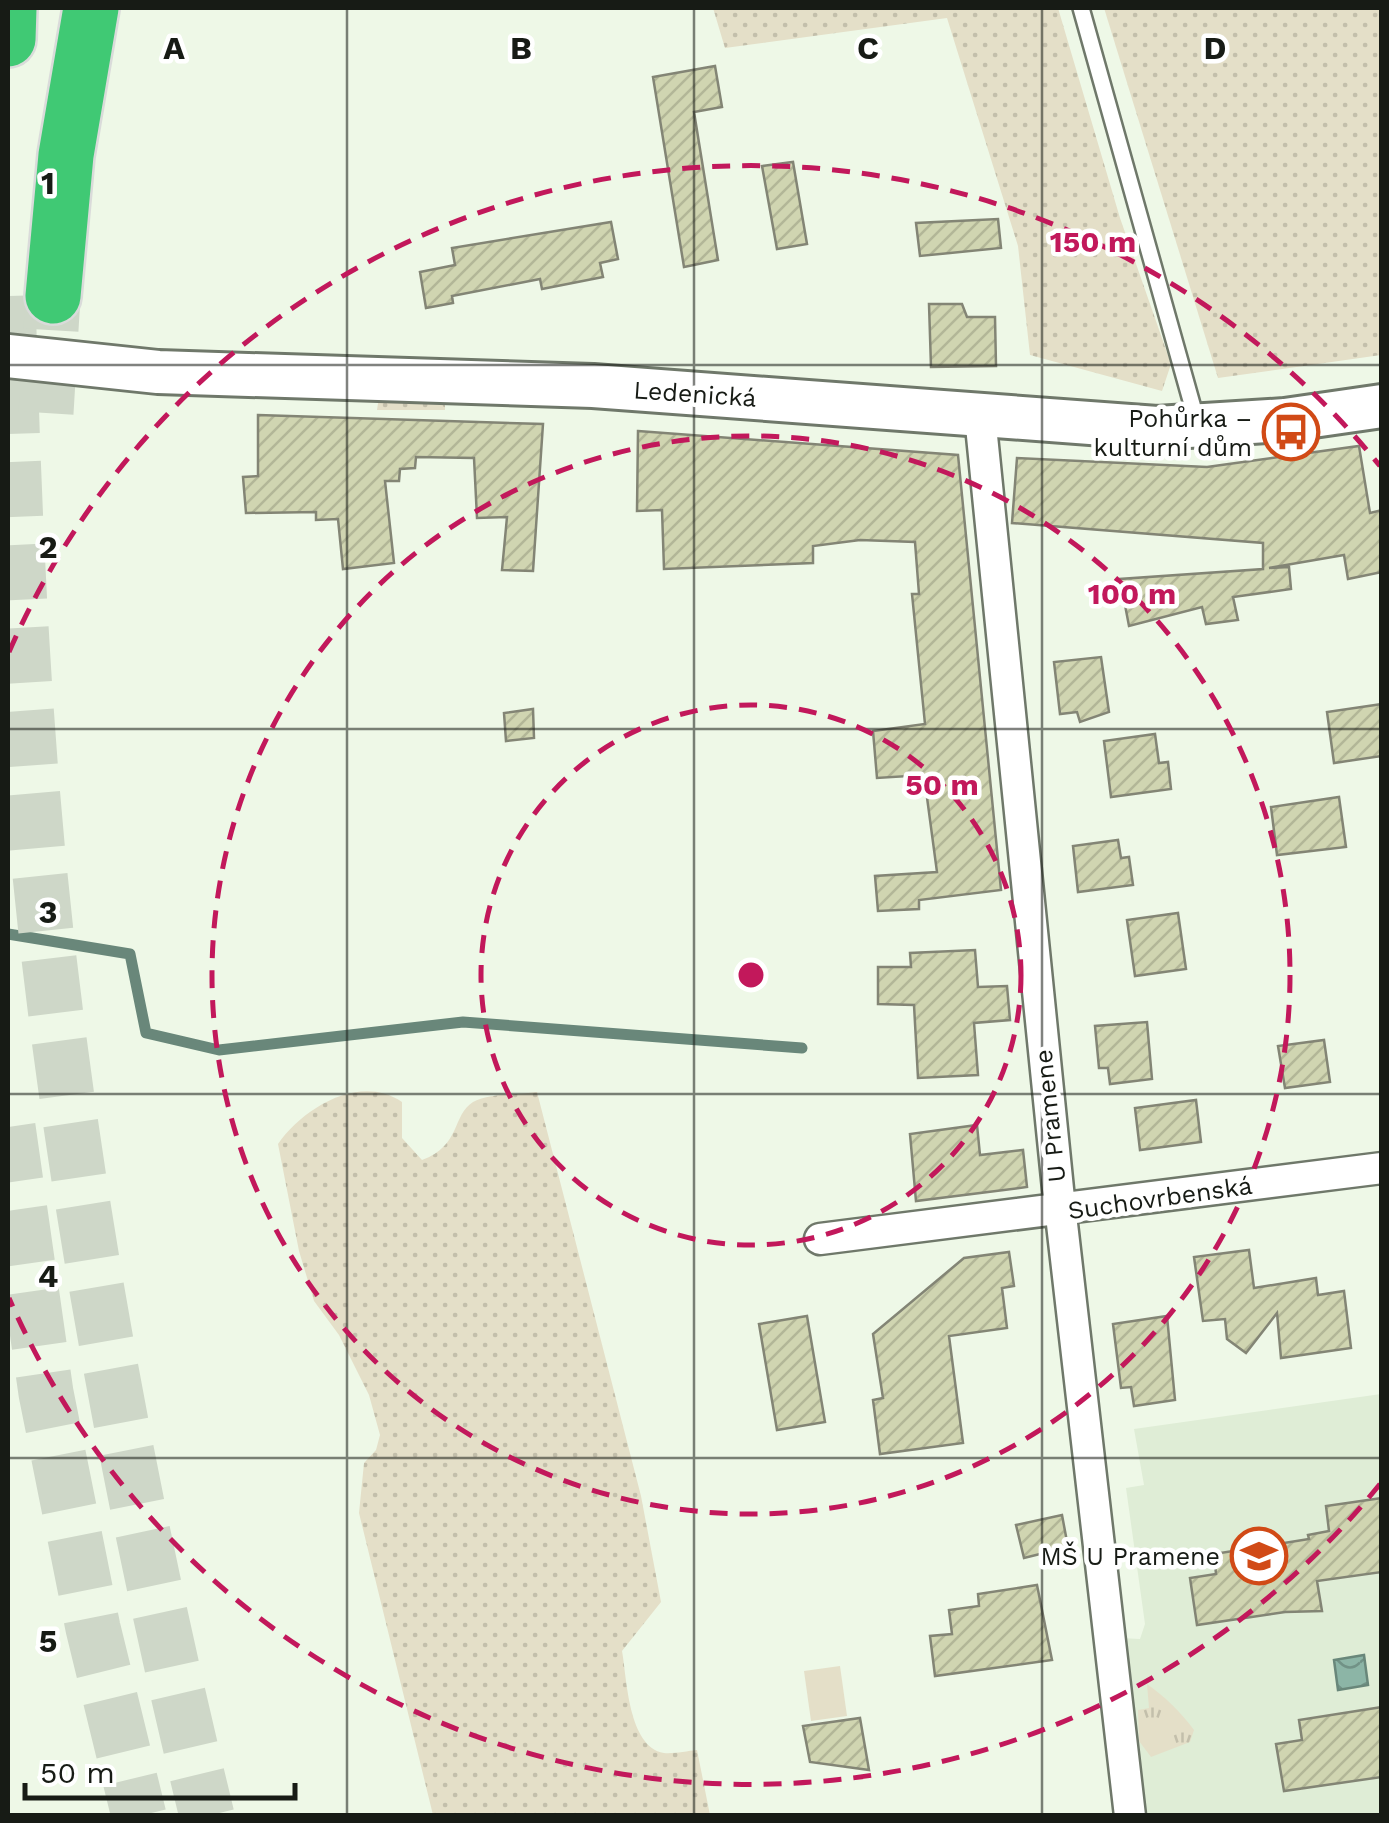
<svg xmlns="http://www.w3.org/2000/svg" width="1389" height="1823" font-family="'Work Sans',sans-serif">
<style>
.built{fill:#dfedd6}
.grass{fill:url(#grass-dots)}
.park{fill:url(#park-tufts)}
.pitch{fill:#e4dfc8}
.water{fill:url(#water-waves);stroke:#69877a;stroke-width:2.5}
.lines{fill:none;stroke-linecap:round;stroke-linejoin:round}
.stream{stroke:#69877a;stroke-width:11}
.building{fill:url(#building-hatch);stroke:#838575;stroke-width:2.5}
.highway-tunnel{stroke:#ced7c8;stroke-width:55;stroke-dasharray:55 28;stroke-linecap:butt}
.lane-casing{stroke:#6f786a;stroke-width:20}
.street-casing{stroke:#6f786a;stroke-width:35}
.secondary-casing{stroke:#6f786a;stroke-width:48}
.highway-casing{stroke:#dadbda;stroke-width:60}
.lane{stroke:#fff;stroke-width:15}
.street{stroke:#fff;stroke-width:30}
.secondary{stroke:#fff;stroke-width:42}
.highway{stroke:#40c974;stroke-width:55}
.grid{fill:none;stroke:#171b15;stroke-width:2.5;stroke-opacity:0.55}
.ring{fill:none;stroke:#c2185b;stroke-width:5;stroke-dasharray:18 12}
.labels{text-anchor:middle;dominant-baseline:central;stroke-width:9;stroke-linejoin:round;paint-order:stroke}
.street-label{font-size:25px;fill:#171b15;stroke:#fff}
.poi-label{font-size:25px;fill:#171b15;stroke:#fff;text-anchor:end}
.grid-label{font-size:32px;text-anchor:middle;font-weight:bold;fill:#171b15;stroke:#fff;stroke-width:9;stroke-linejoin:round;paint-order:stroke}
.centre{fill:#c2185b;stroke:#fff;stroke-width:5}
.ring-label{font-size:30px;text-anchor:middle;font-weight:bold;fill:#c2185b;stroke:#fff;stroke-width:9;stroke-linejoin:round;paint-order:stroke}
</style>
<defs>
<pattern id="grass-dots" width="8" height="8" patternUnits="userSpaceOnUse" patternTransform="scale(2.5)"><rect width="8" height="8" fill="#e4dfc8"/><path d="M2 2h.1M6 6h.1" fill="none" stroke="#c3bfab" stroke-width="1.8" stroke-linecap="round"/></pattern>
<pattern id="park-tufts" width="24" height="20" patternUnits="userSpaceOnUse" patternTransform="scale(2.5)"><rect width="24" height="20" fill="#e4dfc8"/><path d="M3 7l-1-3M5 7V3M7 7l1-3M15 17l-1-3M17 17v-4M19 17l1-3" fill="none" stroke="#c3bfab"/></pattern>
<pattern id="water-waves" width="16" height="10" patternUnits="userSpaceOnUse" patternTransform="scale(2.5)"><rect width="16" height="10" fill="#8cb5a6"/><path d="M0 5q4-4 8 0t8 0" fill="none" stroke="#719286"/></pattern>
<pattern id="building-hatch" width="6" height="6" patternUnits="userSpaceOnUse" patternTransform="scale(2.5)"><rect width="6" height="6" fill="#d0d5b1"/><path d="M-1 1l2-2M0 6l6-6M5 7l2-2" fill="none" stroke="#b2b697"/></pattern>
</defs>
<rect width="100%" height="100%" fill="#eef8e7"/>
<!-- built -->
<polygon class="built" points="1381,1394 1381,1815 1144,1815 1120,1638 1140,1639 1145,1624 1126,1488 1144,1485 1134,1429"/>
<!-- grass -->
<g class="grass">
<polygon points="713,8 1058,8 1120,218 1171,364 1162,391 1030,355 1018,246 947,18 725,48"/>
<polygon points="1104,8 1381,8 1381,355 1218,378"/>
<polygon points="379,397 445,402 445,410 377,410"/>
<path d="M537 1092 641 1496 661 1602 622 1651C627 1678 628 1747 664 1753 673 1754 687 1751 697 1750L710 1815H433L359 1513 364 1463 376 1450 380 1435 369 1395 339 1335 314 1301 299 1251 278 1144C303 1108 360 1073 402 1102V1138L422 1160C461 1146 452 1115 473 1102 489 1093 519 1095 537 1092Z"/>
</g>
<!-- park -->
<path class="park" d="M1147 1684C1164 1696 1181 1712 1194 1730L1190 1742 1151 1757 1139 1741 1138 1710 1149 1708Z"/>
<!-- pitch -->
<polygon class="pitch" points="840,1666 847,1716 811,1721 804,1671"/>
<!-- water -->
<polygon class="water" points="1364,1655 1368,1685 1338,1690 1334,1660"/>
<g class="lines">
<!-- stream -->
<polyline class="stream" points="8,934 130,954 146,1033 219,1050 463,1022 802,1048"/>
</g>
<!-- building -->
<g class="building">
<polygon points="715,66 722,107 694,112 718,260 684,267 653,77"/>
<polygon points="793,162 807,244 777,249 762,166"/>
<polygon points="998,219 1001,248 920,256 916,223"/>
<polygon points="611,222 618,259 600,263 603,277 542,289 540,279 452,296 453,303 426,308 420,272 455,265 452,248"/>
<polygon points="929,304 962,304 967,317 995,317 996,366 931,367"/>
<polygon points="258,415 543,424 533,571 502,570 507,517 477,518 474,458 416,457 415,468 400,469 399,481 385,481 394,563 343,569 338,519 316,520 316,512 246,513 243,477 258,476"/>
<polygon points="638,431 958,455 1001,890 919,900 919,909 878,911 875,876 937,872 924,775 877,778 873,731 925,724 912,594 919,594 915,542 860,540 813,546 813,563 664,569 662,510 637,511"/>
<polygon points="1359,446 1370,513 1382,510 1382,572 1348,579 1344,555 1269,568 1289,567 1291,589 1233,597 1238,620 1206,624 1202,607 1129,626 1120,579 1263,569 1263,543 1012,523 1017,458 1207,467"/>
<polygon points="1101,657 1109,712 1080,722 1077,712 1060,714 1054,662"/>
<polygon points="1382,704 1382,756 1334,763 1327,712"/>
<polygon points="533,709 534,738 506,741 504,713"/>
<polygon points="1155,734 1159,763 1168,762 1171,789 1111,797 1104,741"/>
<polygon points="1339,797 1346,847 1277,855 1271,807"/>
<polygon points="1118,840 1121,858 1129,857 1133,885 1078,892 1073,846"/>
<polygon points="1178,913 1186,969 1135,976 1127,920"/>
<polygon points="975,950 978,987 1007,986 1010,1020 974,1023 978,1075 918,1078 914,1005 878,1004 878,967 911,967 910,953"/>
<polygon points="1147,1022 1152,1079 1110,1084 1108,1068 1099,1068 1095,1026"/>
<polygon points="1324,1040 1330,1082 1285,1088 1278,1046"/>
<polygon points="1196,1100 1201,1142 1140,1150 1135,1108"/>
<polygon points="977,1125 980,1155 1023,1150 1027,1187 916,1201 910,1134"/>
<polygon points="1249,1250 1254,1288 1316,1278 1318,1295 1344,1291 1351,1348 1281,1358 1277,1313 1246,1353 1227,1339 1225,1319 1203,1321 1194,1257"/>
<polygon points="1009,1252 1014,1286 1002,1288 1007,1328 949,1336 963,1443 880,1454 873,1400 883,1398 873,1334 964,1258"/>
<polygon points="807,1316 825,1422 777,1430 759,1324"/>
<polygon points="1167,1316 1175,1400 1134,1406 1131,1387 1121,1388 1113,1324"/>
<polygon points="1382,1498 1382,1572 1317,1581 1322,1611 1285,1612 1197,1625 1190,1578 1216,1574 1214,1554 1309,1539 1308,1535 1329,1531 1326,1506"/>
<polygon points="1062,1515 1068,1547 1024,1558 1016,1525"/>
<polygon points="1037,1585 1052,1660 935,1676 930,1636 952,1634 949,1610 979,1606 978,1594"/>
<polygon points="1382,1707 1382,1777 1284,1791 1276,1744 1302,1740 1299,1720"/>
<polygon points="860,1718 869,1770 810,1762 803,1726"/>
</g>
<g class="lines">
<!-- highway-tunnel -->
<g class="highway-tunnel">
<path d="M8 296C14 514 23 733 48 950 82 1242 137 1530 207 1816"/>
<polyline points="46,413 53,296"/>
<polyline points="8,1127 46,1393 93,1628 139,1816"/>
</g>
<!-- lane casing -->
<g class="lane-casing">
<polyline id="lane" points="1081,8 1197,422"/>
</g>
<!-- street casing -->
<g class="street-casing">
<g id="street">
<polyline points="980,416 1058,1189 1130,1816"/>
<polyline points="820,1239 1382,1168"/>
</g>
</g>
<!-- secondary casing -->
<g class="secondary-casing">
<polyline id="secondary" points="8,356 158,372 593,386 1157,428 1285,420 1382,406"/>
</g>
<!-- highway casing -->
<g class="highway-casing">
<g id="highway">
<polyline points="8,39 9,8"/>
<polyline points="53,296 66,155 91,8"/>
</g>
</g>
<!-- lane -->
<use href="#lane" class="lane"/>
<!-- street -->
<use href="#street" class="street"/>
<!-- secondary -->
<use href="#secondary" class="secondary"/>
<!-- highway -->
<use href="#highway" class="highway"/>
</g>
<!-- grid -->
<path class="grid" d="M347 8V1816M694 8V1816M1042 8V1816M8 365H1382M8 729H1382M8 1094H1382M8 1458H1382"/>
<!-- distance rings -->
<g class="ring">
<circle cx="751" cy="975" r="270"/>
<circle cx="751" cy="975" r="539"/>
<path d="M1380 1484A809 809 0 0 1 9 1298M9 652A809 809 0 0 1 1380 466"/>
</g>
<!-- icons -->
<defs>
<g id="bus-ring" transform="scale(2.875)"><circle r="9.5" fill="#fff" stroke="#d14a16" stroke-width="1.5"/><path d="M-5-6H5V4H4V6H2V4H-2V6H-4V4H-5ZM-3.5-4V0h7V-4ZM-3.5 1.2v1.5H-2V1.2ZM2 1.2v1.5H3.5V1.2Z" fill="#d14a16"/></g>
<g id="school-ring" transform="scale(2.875)"><circle r="9.5" fill="#fff" stroke="#d14a16" stroke-width="1.5"/><path d="M0-5L7-2L0 1L-7-2ZM-4 1L0 2.5L4 1V4Q0 6-4 4Z" fill="#d14a16"/></g>
</defs>
<g fill-rule="evenodd">
<use href="#bus-ring" x="1291" y="432"/>
<use href="#school-ring" x="1259" y="1556"/>
</g>
<g class="labels">
<!-- street labels -->
<g class="street-label">
<text transform="translate(695 394) rotate(4)">Ledenická</text>
<text transform="translate(1050 1116) rotate(-96)">U Pramene</text>
<text transform="translate(1160 1198) rotate(-8)">Suchovrbenská</text>
</g>
<!-- poi labels -->
<g class="poi-label">
<text x="1252" y="418">Pohůrka –<tspan x="1252" dy="29">kulturní dům</tspan></text>
<text x="1220" y="1556">MŠ U Pramene</text>
</g>
</g>
<g class="grid-label">
<text x="174" y="59">A</text>
<text x="521" y="59">B</text>
<text x="868" y="59">C</text>
<text x="1215" y="59">D</text>
<text x="48" y="194">1</text>
<text x="48" y="558">2</text>
<text x="48" y="923">3</text>
<text x="48" y="1287">4</text>
<text x="48" y="1652">5</text>
</g>
<circle cx="751" cy="975" r="15" class="centre"/>
<g class="ring-label">
<text x="1093" y="252">150 m</text>
<text x="1132" y="604">100 m</text>
<text x="942" y="795">50 m</text>
</g>
<!-- border -->
<rect width="1389" height="1823" fill="none" stroke="#171b15" stroke-width="20"/>
<!-- scale -->
<path d="M25 1783v15h270v-15" fill="none" stroke="#171b15" stroke-width="5"/>
<text x="40" y="1783" font-size="30" fill="#171b15" stroke="#ffffff" stroke-width="8" paint-order="stroke">50 m</text>
</svg>
